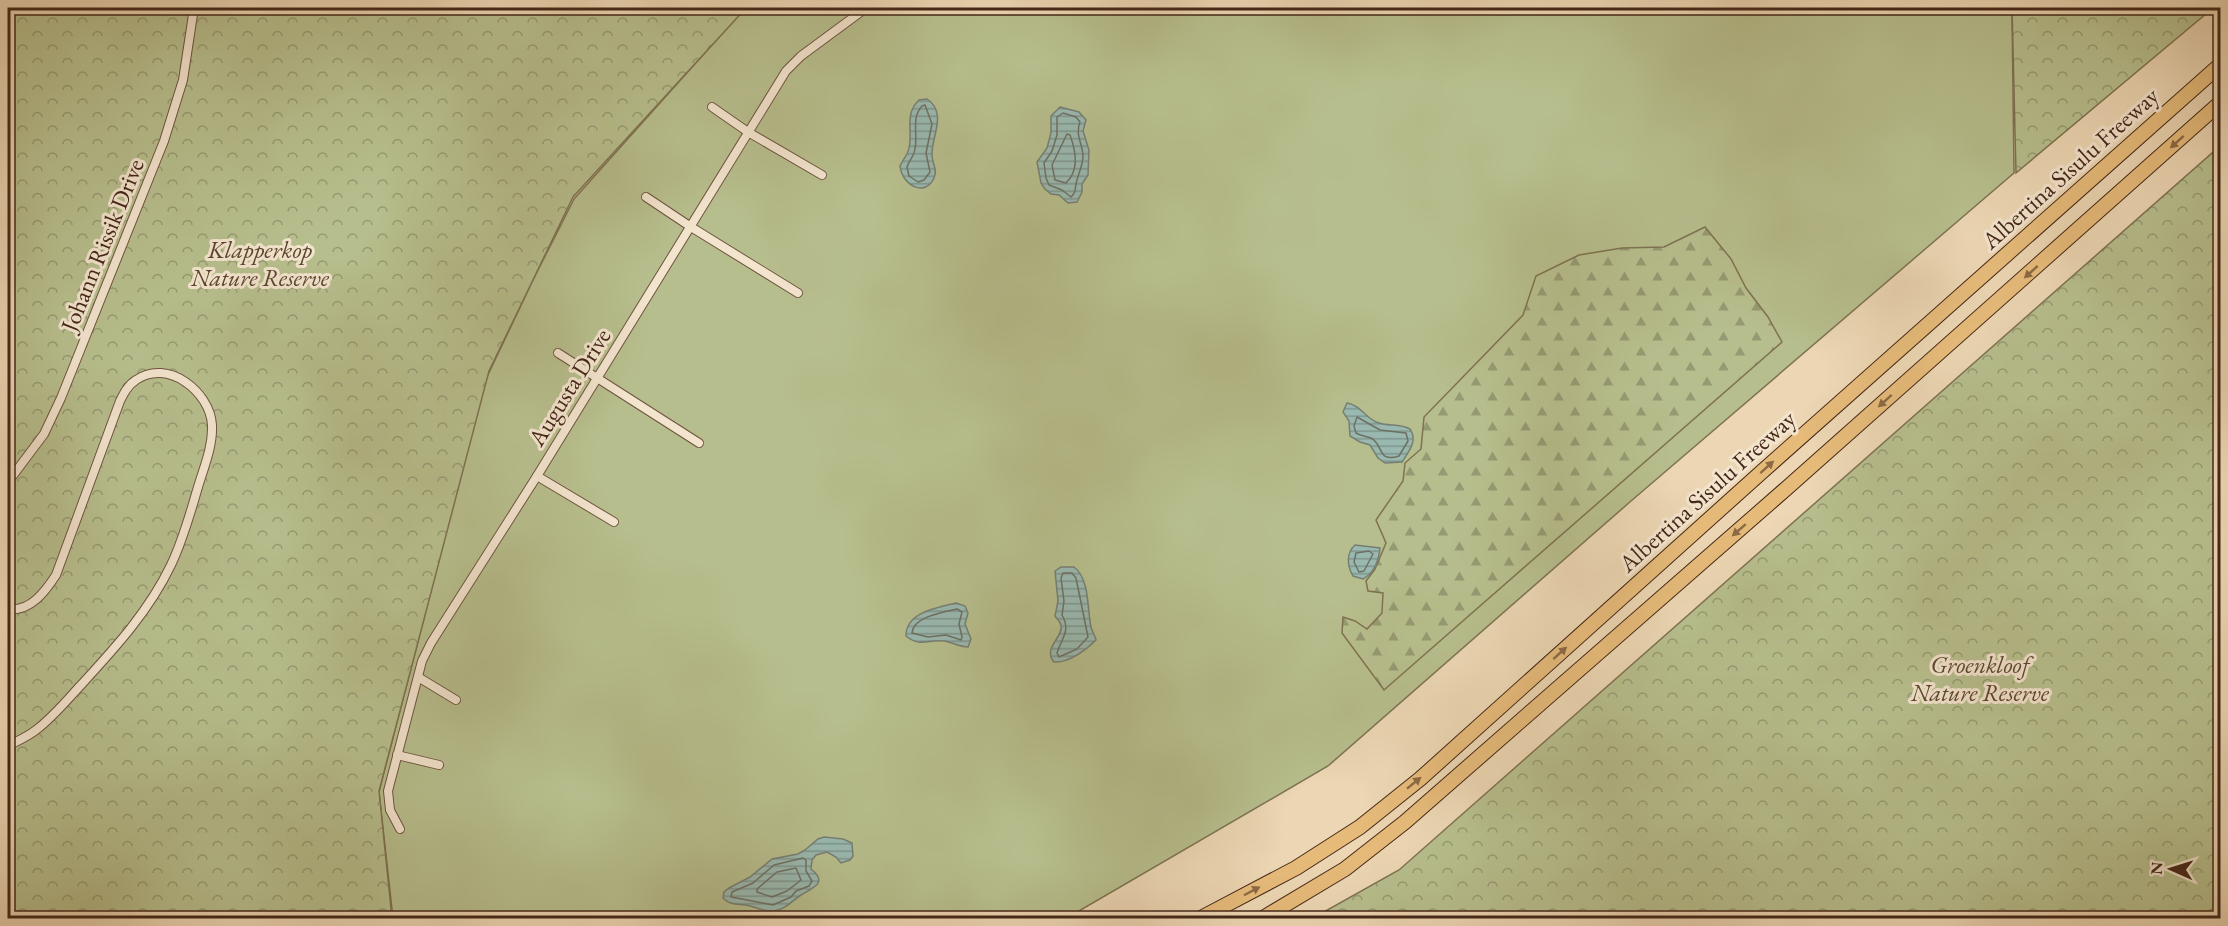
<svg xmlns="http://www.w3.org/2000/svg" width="2228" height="926" font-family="'EB Garamond',serif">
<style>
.grass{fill:#b7be8d;stroke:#7e7252;stroke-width:1.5}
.forest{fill:url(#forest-firs);stroke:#7e7252;stroke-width:1.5}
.park{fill:url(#park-crowns);stroke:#7e7252;stroke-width:1.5}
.water{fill:url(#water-rules);stroke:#777f73;stroke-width:1.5}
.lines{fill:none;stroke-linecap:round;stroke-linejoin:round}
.shore{stroke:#6e7064;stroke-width:1.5}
.minor-casing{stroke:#6e533f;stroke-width:10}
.trunk-casing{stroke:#442718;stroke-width:16}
.minor{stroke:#f3e4ce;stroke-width:8}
.trunk{stroke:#e6bb7a;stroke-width:14}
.oneway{fill:#8d6a44}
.labels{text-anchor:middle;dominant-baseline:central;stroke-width:6;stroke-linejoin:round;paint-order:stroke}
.street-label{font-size:24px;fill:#442718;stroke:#f3e4ce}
.park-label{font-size:24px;font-style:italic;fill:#5b452f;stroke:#f3e4ce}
</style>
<defs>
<pattern id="forest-firs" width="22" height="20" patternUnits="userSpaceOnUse" patternTransform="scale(1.5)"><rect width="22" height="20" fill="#b7be8d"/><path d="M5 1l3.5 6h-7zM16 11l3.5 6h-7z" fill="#969a72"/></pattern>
<pattern id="park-crowns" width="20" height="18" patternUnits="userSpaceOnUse" patternTransform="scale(1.5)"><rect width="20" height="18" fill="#b7be8d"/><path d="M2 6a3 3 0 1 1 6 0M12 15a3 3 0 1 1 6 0" fill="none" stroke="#969a72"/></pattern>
<pattern id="water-rules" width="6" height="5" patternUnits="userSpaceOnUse" patternTransform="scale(1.5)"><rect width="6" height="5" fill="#99b9b0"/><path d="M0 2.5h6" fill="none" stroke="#7e968e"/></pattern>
</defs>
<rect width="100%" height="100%" fill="#ecd6b3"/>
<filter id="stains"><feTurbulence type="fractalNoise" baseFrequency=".00333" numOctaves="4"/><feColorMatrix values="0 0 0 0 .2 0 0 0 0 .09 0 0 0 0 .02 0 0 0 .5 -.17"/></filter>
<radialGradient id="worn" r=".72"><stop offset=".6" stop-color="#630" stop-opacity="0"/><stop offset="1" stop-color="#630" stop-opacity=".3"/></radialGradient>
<!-- grass -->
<polygon class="grass" points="745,8 2012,8 2014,173 1631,501 1328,766 1067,918 393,918 379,792 486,379 533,280 574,199"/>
<!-- forest -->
<polygon class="forest" points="1705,227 1731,259 1746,288 1768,317 1782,342 1384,690 1342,633 1343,617 1355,621 1367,629 1382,613 1383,593 1368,591 1366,581 1375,569 1386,543 1376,520 1403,481 1405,463 1421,449 1424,417 1523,315 1536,276 1579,255 1622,248 1664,247"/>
<!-- park -->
<g class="park">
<polygon points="8,8 746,8 573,197 489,371 379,791 392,918 8,918"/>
<polygon points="2012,8 2213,8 2016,173"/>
<polygon points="2220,146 2220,918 1313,918 1399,870"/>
</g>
<!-- water -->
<g class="water">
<path d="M927 99C948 113 931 137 932 155 932 164 938 169 934 178 925 198 902 185 900 166 903 159 908 155 909 148 913 131 904 114 919 100Z"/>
<polygon points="1060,107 1079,112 1086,120 1083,131 1089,150 1088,175 1082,184 1082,192 1077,202 1068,203 1059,195 1051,194 1045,189 1041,183 1037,162 1047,148 1051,133 1051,116"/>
<path d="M1347 403C1360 405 1365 417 1376 422 1388 427 1399 423 1410 429 1418 441 1409 451 1402 462L1385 463 1378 458 1370 445 1360 442 1350 436 1349 421 1343 412Z"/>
<path d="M1355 545 1380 548C1379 560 1374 573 1363 579L1353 576C1347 566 1346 553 1355 545Z"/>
<path d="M1061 567H1074C1090 579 1087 609 1091 627 1092 632 1095 635 1096 640 1086 650 1069 663 1054 662 1042 648 1064 637 1061 625 1060 621 1057 619 1055 616L1058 601 1055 571Z"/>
<path d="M956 603 965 606 968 613 965 624 971 639 968 647C959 647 952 642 944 641 928 639 921 648 906 636 906 612 937 608 956 603Z"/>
<path d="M824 837 843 839 852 843 853 856 850 860 841 863 836 857 827 852 816 855 812 860 811 869C829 883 812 888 801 895 792 901 785 910 773 911 764 912 754 906 745 905 736 904 730 905 723 898L724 892 729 888 750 877 772 859 798 854 805 850 818 839Z"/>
</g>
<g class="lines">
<!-- shore -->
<g class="shore">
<path d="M925 105 932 124 926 153 930 172 924 180 918 182 909 176 907 167C909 161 914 156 915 149 918 134 911 118 922 106Z"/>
<path d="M1063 113 1076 117 1080 122C1075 134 1082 143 1083 155 1083 167 1078 173 1076 184 1075 190 1076 192 1071 197L1062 190 1049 185 1046 178 1044 163 1052 151 1057 135V117Z"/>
<path d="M1067 134 1070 135C1076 151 1079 171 1066 183L1055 180 1052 165Z"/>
<path d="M1357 417 1380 430 1406 433 1408 441 1399 456C1377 463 1384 445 1371 438 1366 436 1361 436 1356 433L1354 426Z"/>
<polygon points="1369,551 1373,554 1364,571 1359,572 1354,562 1356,553"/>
<path d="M1063 573H1072L1076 578 1088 637 1077 649 1059 657 1057 653C1062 637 1071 631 1062 615L1064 601 1061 578Z"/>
<path d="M957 609 962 612 959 624 962 637 961 640 946 635 928 637 912 633C913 617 943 612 957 609Z"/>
<polygon points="803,858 806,860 806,871 812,881 809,886 796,891 791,897 773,905 731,897 732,892 753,883 774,865"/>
<polygon points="796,868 801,880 787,891 772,897 757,892 757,889 777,872"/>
</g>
<!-- minor casing -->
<g class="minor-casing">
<g id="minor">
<polyline points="712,107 748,132 822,175"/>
<polyline points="646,197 691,227 798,293"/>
<polyline points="558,353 699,443"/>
<polyline points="537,476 614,522"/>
<polyline points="8,482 44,434 61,398 164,141 183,80 194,8"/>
<path d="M8 609C30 612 45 592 56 575L120 401C124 393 128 385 136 380 168 358 210 392 212 425 213 446 204 467 198 487 190 514 183 540 171 565 149 611 115 648 81 685 67 700 52 718 36 730 27 737 17 741 8 746"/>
<polyline points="418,677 456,700"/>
<polyline points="397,755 439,765"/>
<polyline points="400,829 390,810 388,791 422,661 431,643 537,476 786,71 801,56 866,8"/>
</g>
</g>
<!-- trunk casing -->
<g class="trunk-casing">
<g id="trunk">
<polyline points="1201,918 1296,868 1360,827 1420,779 1765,469 2220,65"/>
<polyline points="1263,918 1345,869 1405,822 1788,487 2220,103"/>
</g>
</g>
<!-- minor -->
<use href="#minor" class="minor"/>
<!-- trunk -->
<use href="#trunk" class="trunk"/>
</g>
<!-- one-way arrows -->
<defs><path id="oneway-solid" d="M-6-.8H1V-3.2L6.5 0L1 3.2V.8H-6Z" transform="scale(1.5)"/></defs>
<g class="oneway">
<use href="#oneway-solid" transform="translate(2177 142) rotate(138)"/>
<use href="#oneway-solid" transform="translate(2031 272) rotate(138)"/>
<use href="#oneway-solid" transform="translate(1885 401) rotate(138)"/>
<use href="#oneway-solid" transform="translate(1767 467) rotate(-42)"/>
<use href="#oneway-solid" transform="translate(1739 530) rotate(139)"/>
<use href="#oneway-solid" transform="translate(1560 653) rotate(-42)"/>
<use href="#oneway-solid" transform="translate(1414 783) rotate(-39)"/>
<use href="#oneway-solid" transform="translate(1252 891) rotate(-28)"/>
</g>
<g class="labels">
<!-- street labels -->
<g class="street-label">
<text transform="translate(2070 168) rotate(-42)">Albertina Sisulu Freeway</text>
<text transform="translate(102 245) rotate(-68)">Johann Rissik Drive</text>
<text transform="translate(569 387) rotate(-58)">Augusta Drive</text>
<text transform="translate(1707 491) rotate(-42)">Albertina Sisulu Freeway</text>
</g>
<!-- park labels -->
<g class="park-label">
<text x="260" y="249">Klapperkop<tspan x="260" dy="28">Nature Reserve</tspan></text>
<text x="1980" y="664">Groenkloof<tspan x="1980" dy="28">Nature Reserve</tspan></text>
</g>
</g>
<!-- margin -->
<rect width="2228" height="926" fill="none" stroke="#ecd6b3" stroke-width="30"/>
<rect x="9" y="9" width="2210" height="908" fill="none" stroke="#442718" stroke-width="3"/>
<rect x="15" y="15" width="2198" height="896" fill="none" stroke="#442718" stroke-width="1.5"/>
<!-- north arrow -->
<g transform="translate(2171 869) rotate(273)" stroke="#f3e4ce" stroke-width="4.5" paint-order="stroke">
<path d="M0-4.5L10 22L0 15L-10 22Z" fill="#442718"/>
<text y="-9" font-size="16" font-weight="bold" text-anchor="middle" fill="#442718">N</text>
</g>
<rect width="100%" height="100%" filter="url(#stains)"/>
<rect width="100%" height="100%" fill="url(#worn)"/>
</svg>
